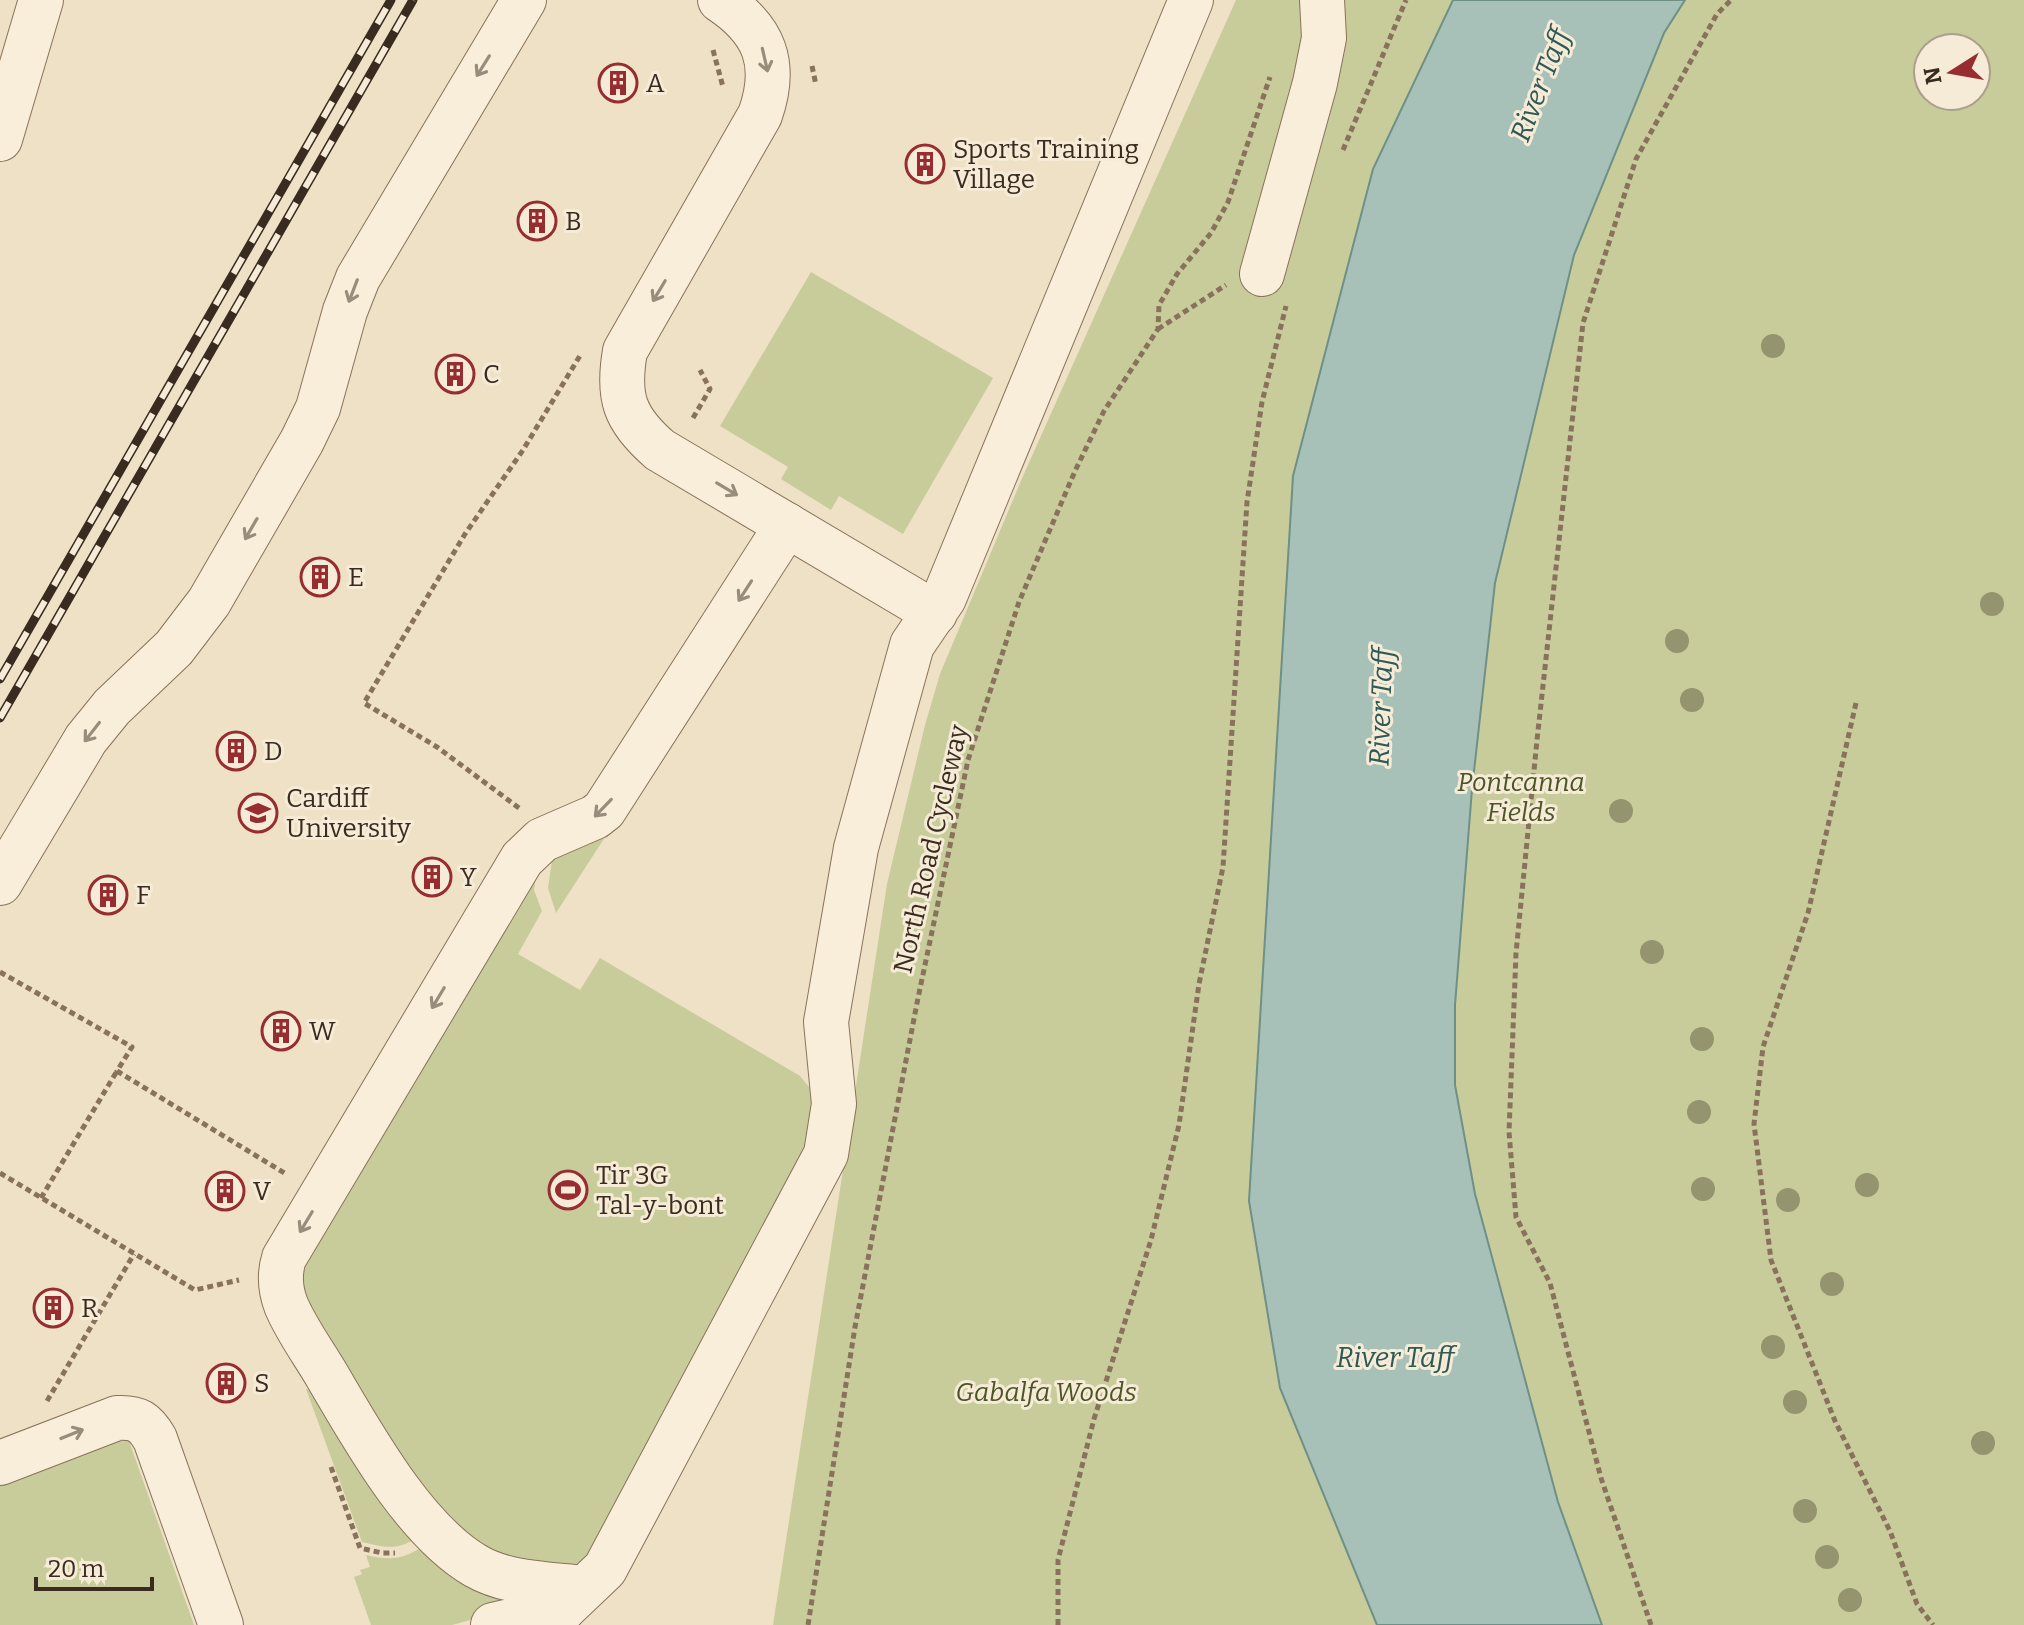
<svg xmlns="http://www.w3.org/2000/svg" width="2024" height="1625" font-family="Bitter,serif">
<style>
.green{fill:#c8cc9a;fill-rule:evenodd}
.water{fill:#a7c1b9;stroke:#6e9086;stroke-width:2}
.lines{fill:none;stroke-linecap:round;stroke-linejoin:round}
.minor-casing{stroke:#89725c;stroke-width:46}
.path{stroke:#89725c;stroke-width:5;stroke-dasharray:6 4;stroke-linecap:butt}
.minor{stroke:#f8eed9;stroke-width:44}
.rail-casing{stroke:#392b1f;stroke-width:9}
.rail{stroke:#f5ebd6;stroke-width:6;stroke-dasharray:18;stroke-linecap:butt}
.tree{fill:#94946e}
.oneway{stroke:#988c7c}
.labels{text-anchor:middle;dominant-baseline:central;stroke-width:6;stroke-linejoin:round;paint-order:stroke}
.poi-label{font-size:26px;fill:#392b1f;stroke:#f5ebd6;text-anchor:start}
.park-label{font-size:26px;font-style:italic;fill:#4b5526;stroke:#f5ebd6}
.street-label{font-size:26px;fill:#392b1f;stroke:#f5ebd6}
.water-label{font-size:28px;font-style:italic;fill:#2f5955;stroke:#f5ebd6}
</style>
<rect width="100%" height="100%" fill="#eee1c6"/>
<!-- green -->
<g class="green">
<polygon points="1236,0 1453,0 1373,169 1293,476 1249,1201 1280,1388 1377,1625 773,1625 887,884 925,725 940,674 1023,476"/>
<path d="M1685 0H2024V1625H1602L1558 1502 1475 1194 1455 1085V1005L1472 789 1495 583 1574 255 1664 33ZM1928 48H1976V96H1928Z"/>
<polygon points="811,272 993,378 903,534 839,496 831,510 781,479 788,467 720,426"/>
<polygon points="616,820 556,913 548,888 554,847"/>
<polygon points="539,857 534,890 542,911 518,954 580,990 600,958 800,1076 817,1097 824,1125 595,1552 580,1564 569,1569 505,1566 408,1481 296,1280"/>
<path d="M306 1389 316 1391 423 1534C399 1550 390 1549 362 1542Z"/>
<polygon points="128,1438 194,1625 0,1625 0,1484"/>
<path d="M430 1542 499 1588 510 1609 452 1625H371L354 1577 362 1574 360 1570 370 1567 366 1555C396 1562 405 1558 430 1542Z"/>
</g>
<!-- water -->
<polygon class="water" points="1453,0 1685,0 1664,33 1574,255 1495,583 1472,789 1455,1005 1455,1085 1475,1194 1558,1502 1602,1625 1377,1625 1280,1388 1249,1201 1293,476 1373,169"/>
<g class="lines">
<!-- minor casing -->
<g class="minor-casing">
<g id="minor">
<path d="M720 0C765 30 778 64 760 115L625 351C617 397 624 419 660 450L935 613"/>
<polyline points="0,139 41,0"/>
<polyline points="1262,274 1315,83 1324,38 1322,0"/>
<polyline points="0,883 86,739 112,707 174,648 209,602 302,441 318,408 345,311 358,278 524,0"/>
<path d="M0 1463 117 1418C138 1417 145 1422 155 1439L221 1625"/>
<path d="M584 1588C549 1584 507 1584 476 1566 414 1530 362 1435 326 1374 313 1352 296 1329 286 1305 280 1289 279 1274 284 1258L522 859 542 840 595 817 604 810 787 525"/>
<polyline points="493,1625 563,1609"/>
<polyline points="549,1625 563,1609 605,1569 826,1154 834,1104 826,1022 856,848 912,645 944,598 1191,0"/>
</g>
</g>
<!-- path -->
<g class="path">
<polyline points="713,50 723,87"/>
<polyline points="812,66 816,85"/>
<polyline points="1343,150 1406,0"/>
<polyline points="1158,329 1226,285"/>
<polyline points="693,418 710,389 700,370"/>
<polyline points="1856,703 1808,913 1763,1047 1754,1124 1771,1260 1835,1421 1890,1531 1917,1604 1933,1625"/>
<polyline points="519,808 437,747 364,703 465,534 523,450 581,354"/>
<polyline points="0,972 132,1047 117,1071 286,1174"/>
<polyline points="0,1173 195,1290 239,1280"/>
<polyline points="41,1198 117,1071"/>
<polyline points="47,1401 134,1254"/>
<polyline points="331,1467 360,1548 382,1553 395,1553"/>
<polyline points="808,1625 855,1327 917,1003 968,760 1019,602 1075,471 1104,411 1158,329 1159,305 1177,274 1211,233 1228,202 1270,77"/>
<polyline points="1058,1625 1058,1560 1094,1419 1151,1240 1179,1125 1199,984 1223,867 1247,502 1262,402 1286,306"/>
<polyline points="1651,1625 1601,1478 1550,1283 1516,1217 1509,1132 1516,953 1537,740 1583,323 1636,159 1717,14 1731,0"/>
</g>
<!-- minor -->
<use href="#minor" class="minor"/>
<!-- rail casing -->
<g class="rail-casing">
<g id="rail">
<polyline points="0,679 391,0"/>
<polyline points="0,718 413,0"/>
</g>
</g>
<!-- rail -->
<use href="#rail" class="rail"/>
</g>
<!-- trees -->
<g class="tree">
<circle cx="1773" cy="346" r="12"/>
<circle cx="1992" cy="604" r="12"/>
<circle cx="1677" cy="641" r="12"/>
<circle cx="1692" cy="700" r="12"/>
<circle cx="1621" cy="811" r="12"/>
<circle cx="1652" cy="952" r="12"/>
<circle cx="1702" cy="1039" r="12"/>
<circle cx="1699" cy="1112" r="12"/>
<circle cx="1867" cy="1185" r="12"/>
<circle cx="1703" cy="1189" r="12"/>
<circle cx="1788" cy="1200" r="12"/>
<circle cx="1832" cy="1284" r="12"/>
<circle cx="1773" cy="1347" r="12"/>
<circle cx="1795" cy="1402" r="12"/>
<circle cx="1983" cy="1443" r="12"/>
<circle cx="1805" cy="1511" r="12"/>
<circle cx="1827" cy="1557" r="12"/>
<circle cx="1850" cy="1600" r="12"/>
</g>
<!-- one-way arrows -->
<defs><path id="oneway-shaft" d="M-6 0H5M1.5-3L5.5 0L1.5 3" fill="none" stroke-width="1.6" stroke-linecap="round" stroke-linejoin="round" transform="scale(2)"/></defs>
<g class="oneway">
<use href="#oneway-shaft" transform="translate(765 60) rotate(77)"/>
<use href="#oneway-shaft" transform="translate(483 66) rotate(122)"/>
<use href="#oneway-shaft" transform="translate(353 291) rotate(111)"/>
<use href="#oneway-shaft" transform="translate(659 291) rotate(121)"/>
<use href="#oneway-shaft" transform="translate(727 489) rotate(31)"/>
<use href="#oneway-shaft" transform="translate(251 529) rotate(120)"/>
<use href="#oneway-shaft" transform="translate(745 591) rotate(123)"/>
<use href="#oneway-shaft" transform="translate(92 732) rotate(128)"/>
<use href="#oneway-shaft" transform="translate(603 808) rotate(134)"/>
<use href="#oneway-shaft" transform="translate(438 998) rotate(121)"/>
<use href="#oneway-shaft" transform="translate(306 1222) rotate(121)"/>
<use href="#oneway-shaft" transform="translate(72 1434) rotate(-22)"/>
</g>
<!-- icons -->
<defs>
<g id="building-ring" transform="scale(2)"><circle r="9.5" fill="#f5ebd6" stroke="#972d31" stroke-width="1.5"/><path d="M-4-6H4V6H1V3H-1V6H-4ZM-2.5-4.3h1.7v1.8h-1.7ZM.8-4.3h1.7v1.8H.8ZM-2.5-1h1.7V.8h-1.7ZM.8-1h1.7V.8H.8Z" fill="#972d31"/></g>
<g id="university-ring" transform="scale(2)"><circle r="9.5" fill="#f5ebd6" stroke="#972d31" stroke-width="1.5"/><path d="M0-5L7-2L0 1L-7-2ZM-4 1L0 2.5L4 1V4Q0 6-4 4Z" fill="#972d31"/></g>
<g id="stadium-ring" transform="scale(2)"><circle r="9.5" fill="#f5ebd6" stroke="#972d31" stroke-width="1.5"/><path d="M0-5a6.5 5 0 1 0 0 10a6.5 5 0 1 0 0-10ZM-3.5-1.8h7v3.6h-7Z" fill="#972d31"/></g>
</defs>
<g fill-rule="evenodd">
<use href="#building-ring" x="618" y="83"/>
<use href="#building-ring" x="925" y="164"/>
<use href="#building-ring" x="537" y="221"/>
<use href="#building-ring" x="455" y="374"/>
<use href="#building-ring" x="320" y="577"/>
<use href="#building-ring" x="236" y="751"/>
<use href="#university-ring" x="258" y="813"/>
<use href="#building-ring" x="432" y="877"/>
<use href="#building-ring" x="108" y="895"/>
<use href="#building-ring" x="281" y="1031"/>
<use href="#stadium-ring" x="568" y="1190"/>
<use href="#building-ring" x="225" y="1191"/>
<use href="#building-ring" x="53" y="1308"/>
<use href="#building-ring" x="226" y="1383"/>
</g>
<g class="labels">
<!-- poi labels -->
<g class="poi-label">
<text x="646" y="83">A</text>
<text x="953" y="149">Sports Training<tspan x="953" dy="30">Village</tspan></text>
<text x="565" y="221">B</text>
<text x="483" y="374">C</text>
<text x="348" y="577">E</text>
<text x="264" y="751">D</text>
<text x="286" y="798">Cardiff<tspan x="286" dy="30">University</tspan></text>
<text x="460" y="877">Y</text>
<text x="136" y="895">F</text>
<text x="309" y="1031">W</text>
<text x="596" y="1175">Tir 3G<tspan x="596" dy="30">Tal-y-bont</tspan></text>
<text x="253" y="1191">V</text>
<text x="81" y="1308">R</text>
<text x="254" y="1383">S</text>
</g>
<!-- park labels -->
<g class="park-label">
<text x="1521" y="782">Pontcanna<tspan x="1521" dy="30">Fields</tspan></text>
<text x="1046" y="1392">Gabalfa Woods</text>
</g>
<!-- street labels -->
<g class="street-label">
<text transform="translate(931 849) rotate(-77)">North Road Cycleway</text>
</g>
<!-- water labels -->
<g class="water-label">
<text transform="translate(1540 85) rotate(-69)">River Taff</text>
<text transform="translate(1381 707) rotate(-88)">River Taff</text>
<text x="1395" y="1357">River Taff</text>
</g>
</g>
<!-- north arrow -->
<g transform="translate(1952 72) rotate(259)"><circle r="38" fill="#f5ebd6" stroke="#aa9e8d" stroke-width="2"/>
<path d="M0-6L14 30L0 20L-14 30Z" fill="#972d31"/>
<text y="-12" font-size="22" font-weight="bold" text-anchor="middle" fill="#392b1f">N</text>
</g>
<!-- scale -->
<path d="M36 1577v12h116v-12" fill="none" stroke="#392b1f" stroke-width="4"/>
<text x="48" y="1577" font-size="24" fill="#392b1f" stroke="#f5ebd6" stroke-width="6" paint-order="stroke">20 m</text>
</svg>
